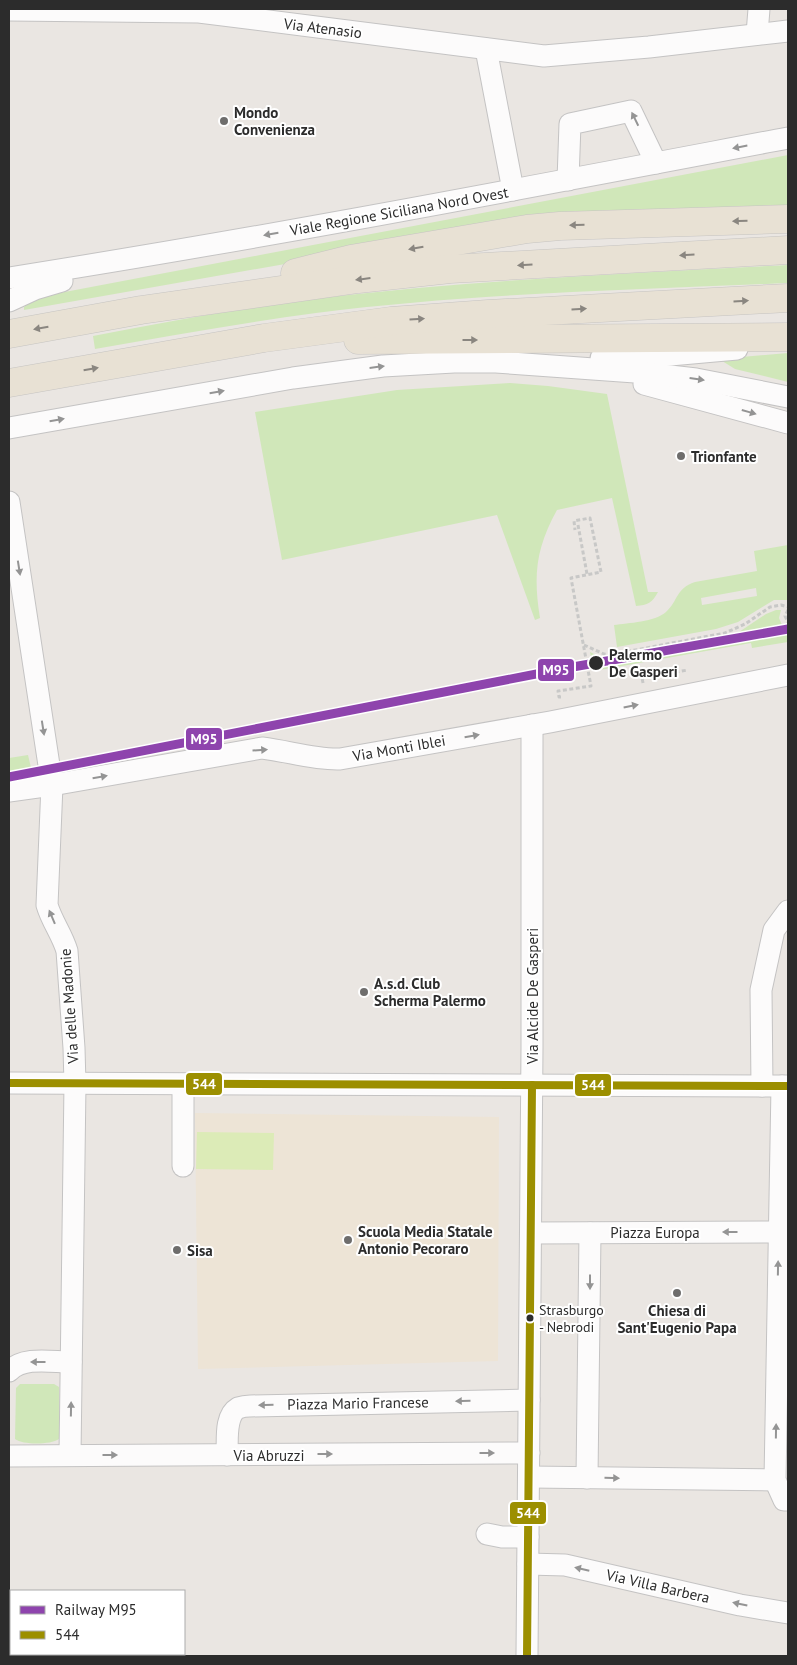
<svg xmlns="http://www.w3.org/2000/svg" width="797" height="1665" font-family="'PT Sans',sans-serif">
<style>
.education{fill:#ede4d6}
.green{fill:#d0e7b9;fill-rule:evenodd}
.pitch{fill:#dcebb7}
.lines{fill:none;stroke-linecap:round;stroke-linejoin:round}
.minor-casing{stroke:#c4c3c3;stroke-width:23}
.major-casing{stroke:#c6c4c2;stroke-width:29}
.path{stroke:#c8c8c7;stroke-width:3;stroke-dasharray:4 2.5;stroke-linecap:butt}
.minor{stroke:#fcfbfb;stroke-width:21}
.major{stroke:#e8e1d4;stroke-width:28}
.bus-1-casing{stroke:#fff;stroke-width:11}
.bus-1{stroke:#9c8f00;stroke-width:8}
.rail-1-casing{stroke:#fff;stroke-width:12}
.rail-1{stroke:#8e44ad;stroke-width:9}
.oneway{fill:#949494}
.oneway2{fill:#8a8680}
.poi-dot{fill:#6e6d6c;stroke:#fff;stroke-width:2}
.stop-dot{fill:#2c2c2c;stroke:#fff;stroke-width:2}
.labels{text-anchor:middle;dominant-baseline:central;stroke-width:4;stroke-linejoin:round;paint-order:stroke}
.bus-label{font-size:14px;fill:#2c2c2c;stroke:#fff;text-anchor:start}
.street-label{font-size:15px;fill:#2c2c2c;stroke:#fff}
.poi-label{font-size:15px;font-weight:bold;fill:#2c2c2c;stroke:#fff;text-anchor:start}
.stop-label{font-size:15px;font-weight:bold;fill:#2c2c2c;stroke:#fff;text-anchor:start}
.line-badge{stroke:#fff;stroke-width:2}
.badge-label{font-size:14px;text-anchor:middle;font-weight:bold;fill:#fff}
</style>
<rect width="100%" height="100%" fill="#eae6e2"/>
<!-- education -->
<polygon class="education" points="195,1113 499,1117 498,1361 198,1369"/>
<!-- green -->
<g class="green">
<polygon points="788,155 788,207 546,218 24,310 24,307 33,298"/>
<path d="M788 265V283C631 290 472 293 316 313 242 323 168 336 95 349L93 336C168 322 244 307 320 298 476 280 632 273 788 265Z"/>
<polygon points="788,353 788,382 735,369 719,359"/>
<path d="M510 383 548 386 607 394 648 592H658C652 603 648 605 636 606L612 498 557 510C536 548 533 575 540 618L535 620 497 515 282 560 255 412 397 390Z"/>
<path d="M788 545V600H774L738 622 716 629 617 647 614 625C628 623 655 622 666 612 679 600 675 589 695 582L757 571 754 551ZM756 588 757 596 702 605 701 598Z"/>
<polygon points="776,610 781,610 779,618 782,625 788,628 788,642 752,648 751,643 594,671 590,652 602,658 610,659 721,639 739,632 766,614"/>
<polygon points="28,755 33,776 23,777 21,782 9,784 9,758"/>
<path d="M20 1384H54L59 1387V1439C50 1445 23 1445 15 1439L16 1388Z"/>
</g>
<!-- pitch -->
<polygon class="pitch" points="197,1132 274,1133 273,1170 196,1169"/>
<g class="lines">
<!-- minor casing -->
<g class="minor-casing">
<g id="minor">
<polyline points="9,10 199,12 544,56 649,47 788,31"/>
<polyline points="757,34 759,9"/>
<polyline points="486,49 513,190"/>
<polyline points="568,180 570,124 631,111 656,163"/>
<path d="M9 278C270 237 529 187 788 138"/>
<polyline points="9,301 35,289 62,281"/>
<polyline points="601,358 670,355 737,349"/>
<polyline points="644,384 788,423"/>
<polyline points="9,428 293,378 383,366 454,362 496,362 635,372 696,379 788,397"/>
<path d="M9 502 52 785 47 905C52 922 62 934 67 951L74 1048 75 1084 70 1455"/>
<path d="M9 791 52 785 262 748C288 751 314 760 340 759L550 722 788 675"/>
<polyline points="9,1083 788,1086"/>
<polyline points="183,1085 183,1166"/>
<polyline points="762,1086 761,990 774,930 788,911"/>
<polyline points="782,1086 775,1480 784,1500 788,1500"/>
<polyline points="531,1233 779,1232"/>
<path d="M9 1371C24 1356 51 1362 71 1362"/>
<path d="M227 1455C228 1442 224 1416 238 1408 241 1407 246 1406 250 1406L529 1400"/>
<polyline points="9,1456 529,1453"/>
<polyline points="529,1477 775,1480"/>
<polyline points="587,1478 590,1233"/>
<polyline points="487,1534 502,1537 528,1537"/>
<polyline points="528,1564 565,1565 740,1605 788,1613"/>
<polyline points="527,1656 532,1048 532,725"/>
</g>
</g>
<!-- major casing -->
<g class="major-casing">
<g id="major">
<polyline points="295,273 351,259 527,229 560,226 788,219"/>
<polyline points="9,334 141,310 358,279 450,269 788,250"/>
<polyline points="358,340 788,337"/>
<polyline points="9,383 264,338 391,321 488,314 788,298"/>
</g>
</g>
<!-- path -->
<g class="path">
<polyline points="578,525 587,574"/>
<polyline points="788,610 785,616 788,622"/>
<polyline points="584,645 604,654 609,655 725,633 745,624 770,607 781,605 788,607"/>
<polyline points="643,683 642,678 688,670"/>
<polyline points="561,697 559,697 558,691 591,686 571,578 601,572 590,518 574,521 575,530"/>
</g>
<!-- minor -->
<use href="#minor" class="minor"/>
<!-- major -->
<use href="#major" class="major"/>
<!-- bus-1 casing -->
<g class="bus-1-casing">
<g id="bus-1">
<polyline points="9,1083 788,1086"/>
<polyline points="527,1656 532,1085"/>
</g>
</g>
<!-- bus-1 -->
<use href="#bus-1" class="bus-1"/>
<!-- rail-1 casing -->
<g class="rail-1-casing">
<polyline id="rail-1" points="9,777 567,668 788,629"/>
</g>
<!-- rail-1 -->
<use href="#rail-1" class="rail-1"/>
</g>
<!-- one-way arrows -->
<defs><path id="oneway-solid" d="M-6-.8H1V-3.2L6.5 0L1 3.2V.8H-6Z" transform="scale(1.25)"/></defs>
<g class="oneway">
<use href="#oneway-solid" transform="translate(635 119) rotate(-116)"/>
<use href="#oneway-solid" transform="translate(740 147) rotate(169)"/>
<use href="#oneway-solid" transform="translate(271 234) rotate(170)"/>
<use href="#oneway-solid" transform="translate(377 367) rotate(-7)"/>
<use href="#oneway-solid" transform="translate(697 379) rotate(8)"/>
<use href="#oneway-solid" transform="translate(217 392) rotate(-10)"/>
<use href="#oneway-solid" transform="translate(749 412) rotate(16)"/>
<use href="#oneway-solid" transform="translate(57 420) rotate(-10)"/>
<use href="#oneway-solid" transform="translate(19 568) rotate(81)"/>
<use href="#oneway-solid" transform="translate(631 706) rotate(-11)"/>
<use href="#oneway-solid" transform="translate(43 728) rotate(81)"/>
<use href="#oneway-solid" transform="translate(472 736) rotate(-10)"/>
<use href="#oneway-solid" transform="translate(260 750) rotate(-4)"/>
<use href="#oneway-solid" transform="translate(100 777) rotate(-10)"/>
<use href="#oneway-solid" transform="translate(52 917) rotate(-113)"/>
<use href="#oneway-solid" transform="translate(730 1232) rotate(180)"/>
<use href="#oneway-solid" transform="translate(778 1268) rotate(-89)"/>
<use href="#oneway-solid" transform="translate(590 1282) rotate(90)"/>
<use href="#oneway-solid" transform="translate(38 1362) rotate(-180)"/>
<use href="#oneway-solid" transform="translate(463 1401) rotate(179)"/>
<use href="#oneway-solid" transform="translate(266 1405) rotate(179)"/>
<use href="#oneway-solid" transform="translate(71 1409) rotate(-89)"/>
<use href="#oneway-solid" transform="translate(776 1431) rotate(-89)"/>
<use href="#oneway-solid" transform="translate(487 1453)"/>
<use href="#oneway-solid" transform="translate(325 1454)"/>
<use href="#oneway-solid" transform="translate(110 1455)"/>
<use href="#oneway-solid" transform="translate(612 1478) rotate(1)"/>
<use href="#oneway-solid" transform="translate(582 1569) rotate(-167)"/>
<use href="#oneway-solid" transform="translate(740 1604) rotate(-168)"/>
</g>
<g class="oneway2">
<use href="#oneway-solid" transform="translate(740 221) rotate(178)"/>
<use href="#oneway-solid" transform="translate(577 225) rotate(179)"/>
<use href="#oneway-solid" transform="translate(416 248) rotate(170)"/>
<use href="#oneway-solid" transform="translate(687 255) rotate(177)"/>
<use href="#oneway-solid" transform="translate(525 265) rotate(177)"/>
<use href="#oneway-solid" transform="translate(363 279) rotate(173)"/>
<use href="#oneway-solid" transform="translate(741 301) rotate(-3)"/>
<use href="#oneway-solid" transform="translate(579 309) rotate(-3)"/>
<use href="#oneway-solid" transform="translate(417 319) rotate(-4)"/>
<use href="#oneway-solid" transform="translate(41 328) rotate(170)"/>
<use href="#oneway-solid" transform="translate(470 340)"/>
<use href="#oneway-solid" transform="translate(91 369) rotate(-10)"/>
</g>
<!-- markers -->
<g class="poi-dot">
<circle cx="224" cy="121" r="5"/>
<circle cx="681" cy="456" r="5"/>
<circle cx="364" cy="992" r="5"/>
<circle cx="348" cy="1240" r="5"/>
<circle cx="177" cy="1250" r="5"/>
<circle cx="677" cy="1293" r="5"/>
</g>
<g class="stop-dot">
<circle cx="596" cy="663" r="8"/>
<circle cx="530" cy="1318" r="4.5"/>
</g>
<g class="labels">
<!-- bus labels -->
<g class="bus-label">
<text x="539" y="1310">Strasburgo<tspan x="539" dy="17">- Nebrodi</tspan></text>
</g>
<!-- street labels -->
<g class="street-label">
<text transform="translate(323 28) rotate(7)">Via Atenasio</text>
<text transform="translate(399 211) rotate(-10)">Viale Regione Siciliana Nord Ovest</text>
<text transform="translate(399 748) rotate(-10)">Via Monti Iblei</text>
<text transform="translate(532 996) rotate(-90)">Via Alcide De Gasperi</text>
<text transform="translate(69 1006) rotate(-94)">Via delle Madonie</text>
<text x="655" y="1232">Piazza Europa</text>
<text transform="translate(358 1403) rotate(-1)">Piazza Mario Francese</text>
<text x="269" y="1455">Via Abruzzi</text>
<text transform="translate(658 1586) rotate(13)">Via Villa Barbera</text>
</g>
<!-- poi labels -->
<g class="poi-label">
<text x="234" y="112">Mondo<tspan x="234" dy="17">Convenienza</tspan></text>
<text x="691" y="456">Trionfante</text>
<text x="374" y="983">A.s.d. Club<tspan x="374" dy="17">Scherma Palermo</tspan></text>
<text x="358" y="1231">Scuola Media Statale<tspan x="358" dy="17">Antonio Pecoraro</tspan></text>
<text x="187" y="1250">Sisa</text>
<text x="677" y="1310" text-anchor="middle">Chiesa di<tspan x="677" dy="17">Sant'Eugenio Papa</tspan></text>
</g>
<!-- stop labels -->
<g class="stop-label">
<text x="609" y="654">Palermo<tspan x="609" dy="17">De Gasperi</tspan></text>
</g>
</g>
<g class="line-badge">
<rect x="537" y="658" width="38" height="24" rx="5" fill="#8e44ad"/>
<rect x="185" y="727" width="38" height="24" rx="5" fill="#8e44ad"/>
<rect x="185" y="1072" width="38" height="24" rx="5" fill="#9c8f00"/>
<rect x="574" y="1073" width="38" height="24" rx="5" fill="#9c8f00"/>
<rect x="509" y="1501" width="38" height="24" rx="5" fill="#9c8f00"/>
</g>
<g class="badge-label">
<text x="556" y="675">M95</text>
<text x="204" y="744">M95</text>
<text x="204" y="1089">544</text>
<text x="593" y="1090">544</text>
<text x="528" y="1518">544</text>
</g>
<!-- border -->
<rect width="797" height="1665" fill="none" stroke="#2c2c2c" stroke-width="20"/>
<!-- legend -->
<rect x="10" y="1590" width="175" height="65" fill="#ffffff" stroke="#ababab"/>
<rect x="20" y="1606" width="25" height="8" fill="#8e44ad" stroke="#ababab"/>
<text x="55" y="1615" font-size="15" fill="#2c2c2c">Railway M95</text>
<rect x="20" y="1631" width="25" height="8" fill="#9c8f00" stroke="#ababab"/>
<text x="55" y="1640" font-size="15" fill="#2c2c2c">544</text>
</svg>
